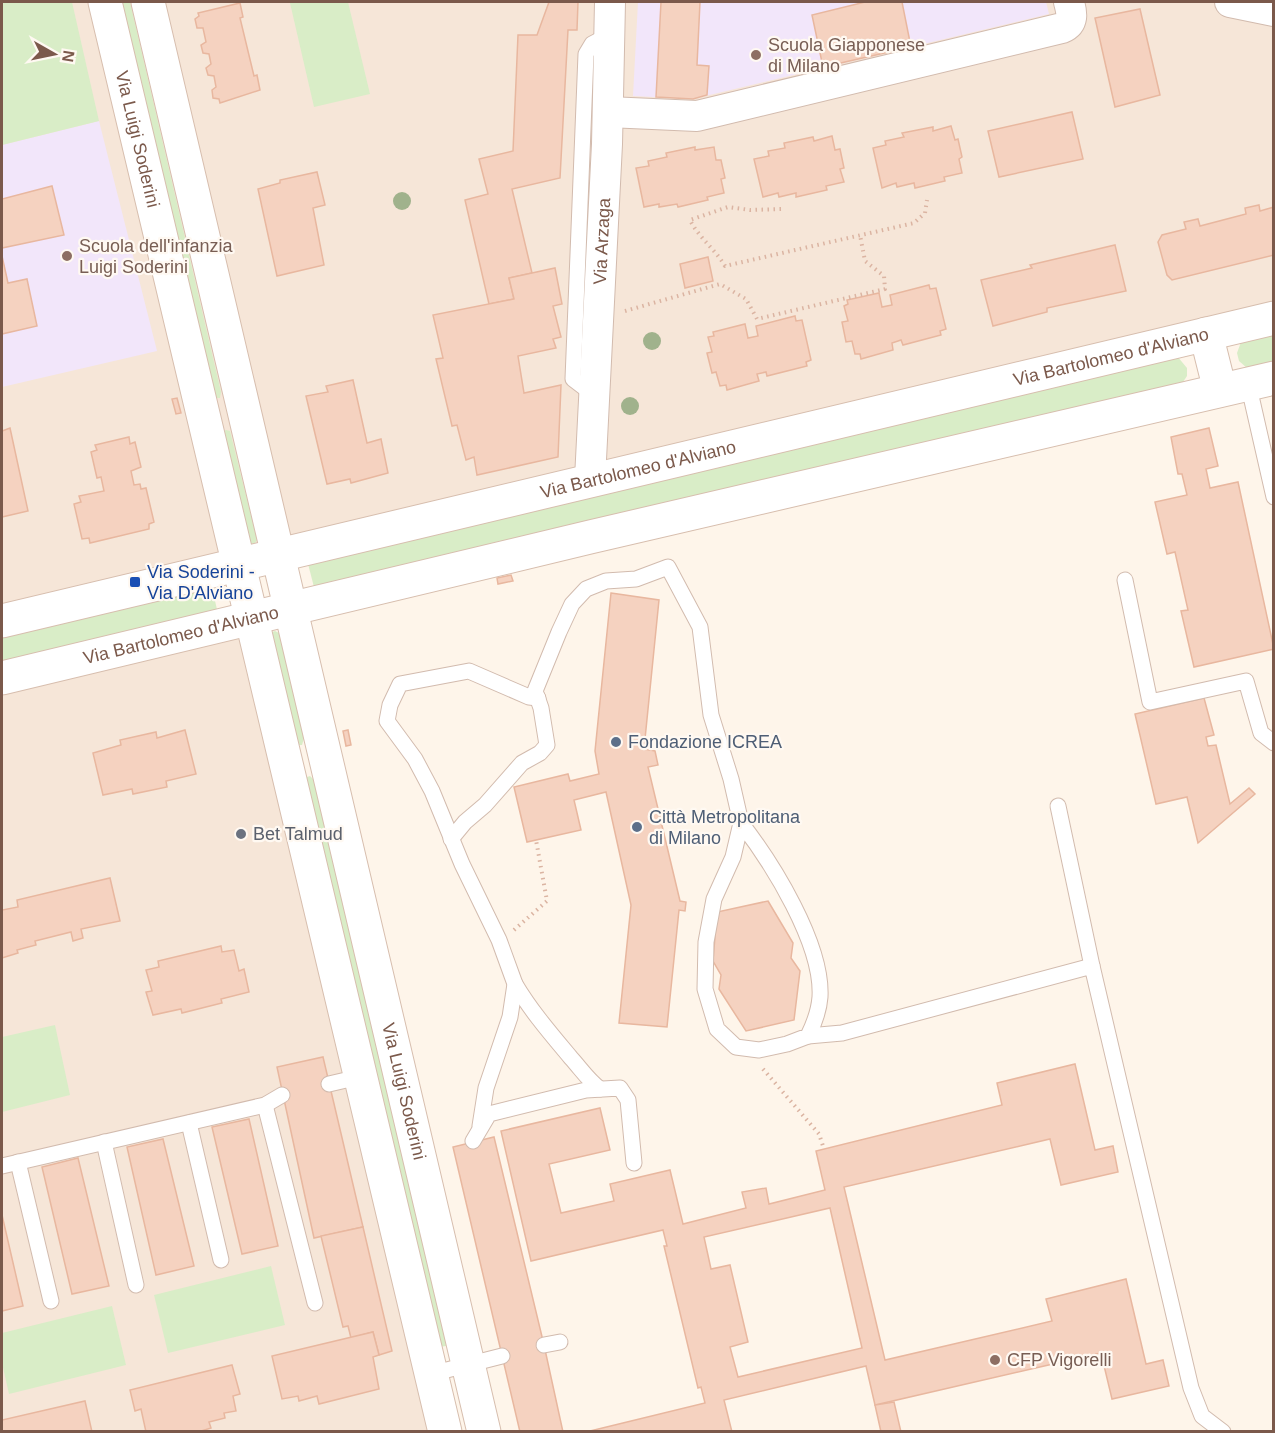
<svg xmlns="http://www.w3.org/2000/svg" width="1275" height="1433" font-family="Helvetica,sans-serif">
<style>
.residential{fill:#f6e6d8}
.education{fill:#f2e6fa}
.green{fill:#d9edc7}
.building{fill:#f5d2c0;stroke:#e8b79f;stroke-width:1.5;fill-rule:evenodd}
.lines{fill:none;stroke-linecap:round;stroke-linejoin:round}
.lane-casing{stroke:#d2bbae;stroke-width:17}
.street-casing{stroke:#d2bbae;stroke-width:32}
.secondary-casing{stroke:#d7beae;stroke-width:35}
.path{stroke:#dbb4a2;stroke-width:4;stroke-dasharray:1.5 4.5;stroke-linecap:butt}
.lane{stroke:#fff;stroke-width:15}
.street{stroke:#fff;stroke-width:30}
.secondary{stroke:#fff;stroke-width:33}
.tree{fill:#a0b28c}
.education-dot{fill:#8d6e63;stroke:#fff9f2;stroke-width:2}
.transit-dot{fill:#1a4fb4;stroke:#fff9f2;stroke-width:2}
.service-dot{fill:#5c6f8a;stroke:#fff9f2;stroke-width:2}
.worship-dot{fill:#6b7280;stroke:#fff9f2;stroke-width:2}
.labels{text-anchor:middle;dominant-baseline:central;stroke-width:4.5;stroke-linejoin:round;paint-order:stroke}
.education-label{font-size:18px;fill:#785e54;stroke:#fff9f2;text-anchor:start}
.street-label{font-size:18px;fill:#7b594b;stroke:#fff9f2}
.transit-label{font-size:18px;fill:#164399;stroke:#fff9f2;text-anchor:start}
.service-label{font-size:18px;fill:#4e5e75;stroke:#fff9f2;text-anchor:start}
.worship-label{font-size:18px;fill:#5b616d;stroke:#fff9f2;text-anchor:start}
</style>
<rect width="100%" height="100%" fill="#fef5ea"/>
<!-- residential -->
<g class="residential">
<polygon points="2,2 1273,2 1273,309 2,611"/>
<polygon points="246,629 438,1431 2,1431 2,686"/>
</g>
<!-- education -->
<g class="education">
<polygon points="638,2 1046,2 1049,14 693,99 633,96"/>
<polygon points="99,121 157,351 2,387 2,145"/>
</g>
<!-- green -->
<g class="green">
<polygon points="2,2 72,2 99,121 2,145"/>
<polygon points="118,2 130,2 221,392 220,398 214,398"/>
<polygon points="297,2 348,2 370,94 314,107 290,3"/>
<polygon points="1273,332 1273,365 1247,368 1239,361 1237,353 1241,342"/>
<polygon points="1177,356 1187,368 1187,376 1181,385 315,591 307,560"/>
<polygon points="226,430 230,431 257,540 255,543 249,544 222,432"/>
<polygon points="211,583 218,614 2,665 2,633"/>
<polygon points="275,631 279,633 304,738 302,745 296,745 269,633"/>
<polygon points="310,776 314,780 445,1337 446,1346 439,1347 304,778"/>
<polygon points="55,1025 70,1095 2,1112 2,1037"/>
<polygon points="271,1266 285,1325 168,1353 154,1295"/>
<polygon points="112,1306 126,1365 9,1394 2,1363 2,1333"/>
</g>
<!-- building -->
<g class="building">
<polygon points="547,2 578,2 577,30 568,30 560,178 512,189 532,273 509,278 514,299 489,304 465,200 488,194 479,159 513,151 518,35 537,35 549,2"/>
<polygon points="661,2 700,2 697,65 709,66 707,95 693,99 656,97"/>
<polygon points="865,2 902,2 911,47 823,67 812,15"/>
<polygon points="240,3 243,17 240,18 254,76 257,75 260,90 220,103 219,99 213,98 212,90 216,87 214,76 208,75 206,68 211,64 209,54 203,53 201,45 206,42 203,28 197,28 195,19 199,16 198,13"/>
<polygon points="1140,9 1160,95 1115,107 1095,18"/>
<polygon points="1072,112 1083,159 999,177 988,131"/>
<polygon points="951,126 955,140 958,139 962,157 959,159 962,173 944,177 945,181 915,188 914,183 897,187 896,183 882,188 873,148 886,145 885,141 904,137 902,133 933,127 933,131"/>
<polygon points="832,136 835,150 840,149 844,168 840,169 844,182 826,186 827,190 796,197 796,193 779,197 778,193 763,197 754,159 769,156 768,151 785,148 784,143 813,137 814,141"/>
<polygon points="695,147 695,150 714,147 716,160 721,160 725,178 721,179 724,193 707,197 708,200 678,207 677,204 659,207 659,204 644,207 636,168 649,166 648,161 667,157 666,153"/>
<polygon points="317,172 325,205 313,208 324,265 277,276 258,189 280,183 280,180"/>
<polygon points="52,186 64,235 2,248 2,199"/>
<polygon points="1259,205 1260,211 1274,207 1274,255 1172,280 1167,275 1158,242 1162,235 1186,229 1184,222 1198,219 1200,226 1246,214 1245,208"/>
<polygon points="1115,245 1126,291 1047,308 1047,312 993,326 981,280 1032,268 1030,265"/>
<polygon points="2,256 8,283 27,279 37,326 2,334"/>
<polygon points="708,257 713,281 685,288 680,264"/>
<polygon points="555,268 562,304 553,306 561,337 553,339 556,348 518,356 524,393 561,385 558,457 477,475 474,457 466,460 457,425 452,426 436,359 443,358 433,315 514,299 509,278"/>
<polygon points="929,285 930,289 936,288 946,329 940,331 941,335 903,345 901,340 892,343 893,350 861,359 860,354 855,354 852,341 846,342 842,322 848,321 844,306 848,304 847,300 879,293 882,307 892,305 890,295"/>
<polygon points="795,316 796,321 802,320 811,360 806,362 807,366 767,376 766,372 757,374 759,381 727,390 726,385 720,386 716,372 712,373 707,353 712,352 708,337 714,336 713,332 745,324 748,338 758,336 756,326"/>
<polygon points="353,380 367,443 381,439 388,473 351,483 350,479 327,484 306,396 328,392 326,386"/>
<polygon points="177,398 181,413 176,414 172,399"/>
<polygon points="10,428 28,511 2,517 2,431"/>
<polygon points="1209,428 1218,466 1206,469 1210,488 1238,482 1274,649 1194,667 1181,611 1188,610 1175,552 1167,554 1155,502 1187,495 1182,474 1178,474 1171,437"/>
<polygon points="129,437 130,444 135,442 141,467 131,471 134,485 140,484 141,489 146,488 154,522 149,524 149,529 90,543 89,538 82,539 74,504 81,502 79,496 104,491 101,477 97,478 91,452 97,450 95,445"/>
<polygon points="511,575 513,581 498,584 497,578"/>
<polygon points="611,593 659,600 644,749 655,751 658,765 648,767 680,901 686,902 685,911 679,910 667,1027 619,1023 631,905 606,792 574,800 581,830 527,842 514,787 568,774 570,781 599,774 595,751"/>
<polygon points="1204,698 1214,735 1206,737 1208,746 1216,745 1230,804 1249,788 1255,794 1198,843 1187,797 1156,804 1135,714"/>
<polygon points="185,730 196,774 166,781 167,787 133,794 132,789 103,795 93,753 121,745 120,740 156,732 157,738"/>
<polygon points="348,730 351,745 346,746 343,731"/>
<polygon points="110,878 120,921 81,929 83,938 73,941 71,932 35,941 36,945 17,950 18,953 2,958 2,910 18,907 17,900"/>
<polygon points="768,901 793,943 791,958 800,971 794,1020 746,1031 719,989 721,975 713,961 717,912"/>
<polygon points="221,946 222,952 234,950 239,971 244,969 249,992 221,999 222,1003 182,1013 181,1009 153,1015 146,992 152,991 146,970 159,967 158,961"/>
<polygon points="323,1057 363,1227 314,1238 277,1067"/>
<path d="M1075 1064 1095 1150 1113 1146 1118 1172 1061 1185 1050 1139 844 1187 885 1360 1052 1321 1046 1299 1126 1279 1146 1364 1163 1360 1169 1386 1112 1399 1101 1353 875 1405 866 1366 724 1400 732 1432H586L705 1403 701 1387 698 1388 664 1246H667L663 1230 531 1261 501 1131 600 1108 610 1150 549 1164 561 1213 614 1201 610 1184 670 1170 683 1224 746 1208 742 1192 766 1188 769 1204 825 1190 816 1151 1002 1105 997 1083ZM830 1208 862 1348 738 1377 730 1347 748 1342 730 1265 711 1269 704 1237Z"/>
<polygon points="249,1119 278,1246 242,1254 212,1127"/>
<polygon points="494,1137 544,1345 563,1432 520,1432 453,1147"/>
<polygon points="163,1139 194,1266 156,1275 127,1147"/>
<polygon points="78,1158 109,1286 72,1294 42,1167"/>
<polygon points="2,1215 23,1306 2,1311"/>
<polygon points="363,1227 392,1351 379,1355 373,1332 351,1338 348,1326 343,1327 321,1236"/>
<polygon points="373,1332 379,1355 373,1357 379,1389 319,1404 317,1396 299,1401 298,1396 282,1399 272,1356"/>
<polygon points="232,1365 240,1394 233,1396 236,1411 224,1413 225,1418 209,1422 211,1428 198,1432 146,1432 141,1409 135,1411 130,1390"/>
<polygon points="85,1401 92,1432 2,1432 2,1420"/>
<polygon points="894,1402 901,1432 881,1432 875,1405"/>
</g>
<g class="lines">
<!-- lane casing -->
<g class="lane-casing">
<g id="lane">
<polyline points="1248,383 1274,497"/>
<polyline points="594,395 573,379 586,54 592,44 609,35"/>
<polyline points="1125,580 1150,702 1246,681 1261,733 1274,743"/>
<polyline points="1058,806 1092,966"/>
<path d="M451 839 465 822 485 805 522 763 540 753 547 745 541 708 535 691 559 632 572 604 586 589 606 581 636 579 668 567 700 627 711 715 731 779 741 823 733 857 714 899 706 942 705 989 717 1029 736 1047 759 1050 787 1044 808 1036C814 1024 819 1010 820 997 823 944 772 863 741 823"/>
<path d="M515 984C531 1011 551 1034 571 1058 581 1069 588 1080 600 1089"/>
<polyline points="808,1036 842,1033 1092,966 1191,1388 1202,1416 1223,1432"/>
<polyline points="329,1084 359,1077"/>
<polyline points="265,1105 315,1303"/>
<polyline points="189,1123 221,1260"/>
<polyline points="480,1126 486,1088 510,1017 515,984 499,940 462,864 432,791 415,759 387,721 390,705 400,684 469,671 529,697 538,698"/>
<polyline points="473,1141 489,1114 586,1090 620,1088 628,1100 634,1163"/>
<polyline points="104,1142 136,1285"/>
<polyline points="18,1162 51,1301"/>
<polyline points="2,1166 265,1105 282,1095"/>
<polyline points="544,1345 560,1342"/>
<polyline points="431,1374 502,1356"/>
</g>
</g>
<!-- street casing -->
<g class="street-casing">
<g id="street">
<polyline points="1230,2 1274,11"/>
<path d="M608 112 697 116 1062 28C1074 23 1072 13 1069 2"/>
<path id="s1" d="M590 479 607 144 610 2"/>
</g>
</g>
<!-- secondary casing -->
<g class="secondary-casing">
<g id="secondary">
<path id="s2" d="M105 2 445 1432"/>
<path id="s3" d="M148 2 484 1432"/>
<polyline points="1206,334 1220,390"/>
<path id="s4" d="M2 621 1274 318"/>
<path id="s5" d="M2 678 590 537 1274 378"/>
</g>
</g>
<!-- path -->
<g class="path">
<path d="M781 209 750 210 728 207 690 220C699 238 715 249 725 266L914 223 925 213 927 200"/>
<polyline points="625,311 720,284 746,299 757,319 885,289 884,276 865,261 860,235"/>
<polyline points="514,930 547,901 536,840"/>
<polyline points="763,1069 819,1134 824,1149"/>
</g>
<!-- lane -->
<use href="#lane" class="lane"/>
<!-- street -->
<use href="#street" class="street"/>
<!-- secondary -->
<use href="#secondary" class="secondary"/>
</g>
<!-- trees -->
<g class="tree">
<circle cx="402" cy="201" r="9"/>
<circle cx="652" cy="341" r="9"/>
<circle cx="630" cy="406" r="9"/>
</g>
<!-- markers -->
<g class="education-dot">
<circle cx="756" cy="55" r="6"/>
<circle cx="67" cy="256" r="6"/>
<circle cx="995" cy="1360" r="6"/>
</g>
<rect class="transit-dot" x="129" y="576" width="12" height="12" rx="3"/>
<g class="service-dot">
<circle cx="616" cy="742" r="6"/>
<circle cx="637" cy="827" r="6"/>
</g>
<circle class="worship-dot" cx="241" cy="834" r="6"/>
<g class="labels">
<!-- education labels -->
<g class="education-label">
<text x="768" y="45">Scuola Giapponese<tspan x="768" dy="21">di Milano</tspan></text>
<text x="79" y="246">Scuola dell'infanzia<tspan x="79" dy="21">Luigi Soderini</tspan></text>
<text x="1007" y="1360">CFP Vigorelli</text>
</g>
<!-- street labels -->
<g class="street-label">
<text stroke="none"><textPath href="#s2" startOffset="141">Via Luigi Soderini</textPath></text>
<text stroke="none"><textPath href="#s1" startOffset="238">Via Arzaga</textPath></text>
<text stroke="none"><textPath href="#s4" startOffset="1140">Via Bartolomeo d'Alviano</textPath></text>
<text stroke="none"><textPath href="#s4" startOffset="654">Via Bartolomeo d'Alviano</textPath></text>
<text stroke="none"><textPath href="#s5" startOffset="184">Via Bartolomeo d'Alviano</textPath></text>
<text stroke="none"><textPath href="#s3" startOffset="1119">Via Luigi Soderini</textPath></text>
</g>
<!-- transit labels -->
<g class="transit-label">
<text x="147" y="572">Via Soderini -<tspan x="147" dy="21">Via D'Alviano</tspan></text>
</g>
<!-- service labels -->
<g class="service-label">
<text x="628" y="742">Fondazione ICREA</text>
<text x="649" y="817">Città Metropolitana<tspan x="649" dy="21">di Milano</tspan></text>
</g>
<!-- worship labels -->
<g class="worship-label">
<text x="253" y="834">Bet Talmud</text>
</g>
</g>
<!-- border -->
<rect width="1275" height="1433" fill="none" stroke="#7b594b" stroke-width="6"/>
<!-- north arrow -->
<g transform="translate(54 54) rotate(99)" stroke="#fff9f2" stroke-width="4.5" paint-order="stroke">
<path d="M0-4.5L10 22L0 15L-10 22Z" fill="#7b594b"/>
<text y="-9" font-size="16" font-weight="bold" text-anchor="middle" fill="#7b594b">N</text>
</g>
</svg>
